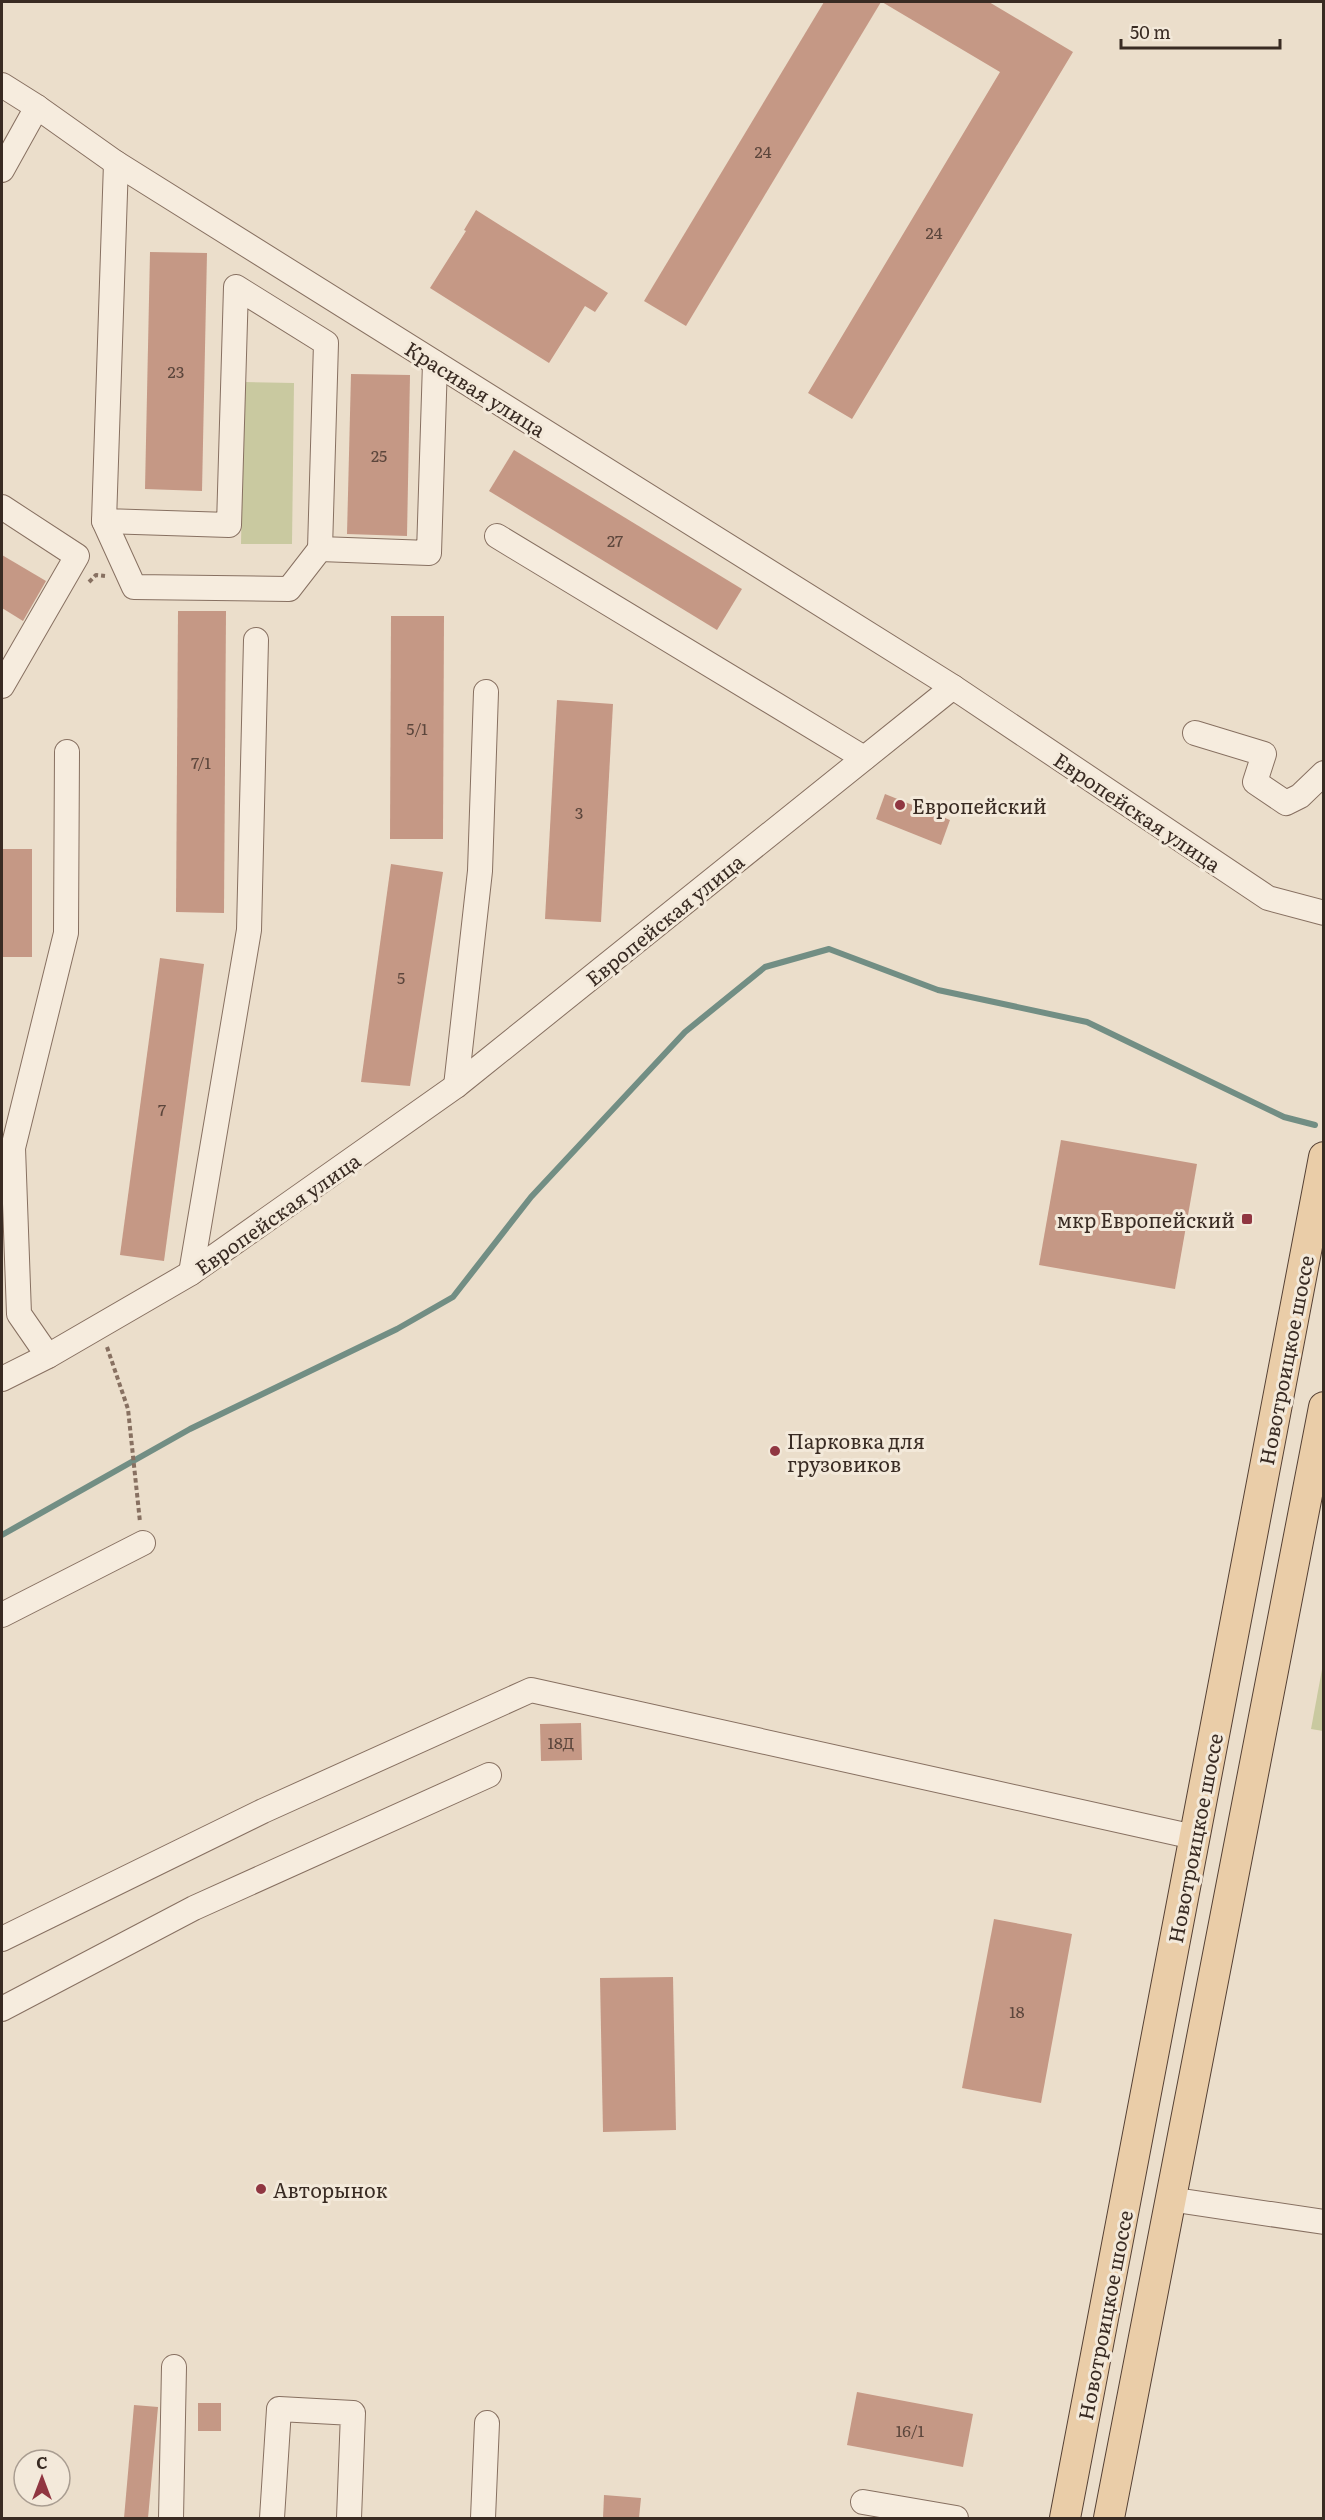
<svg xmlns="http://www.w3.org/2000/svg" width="1325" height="2520" font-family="Literata,serif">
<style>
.green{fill:#c9c9a0}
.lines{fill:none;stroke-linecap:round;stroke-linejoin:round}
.stream{stroke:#728e84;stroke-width:6}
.building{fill:#c59885}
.minor-casing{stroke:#877061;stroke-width:26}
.major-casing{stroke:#554034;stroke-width:32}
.path{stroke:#877061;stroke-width:4;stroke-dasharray:4.5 3;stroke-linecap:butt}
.minor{stroke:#f6ecde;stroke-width:24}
.major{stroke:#eacda8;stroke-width:30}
.poi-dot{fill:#903641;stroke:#f3e9da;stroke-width:2}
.labels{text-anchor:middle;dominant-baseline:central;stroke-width:6;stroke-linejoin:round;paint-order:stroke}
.number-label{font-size:16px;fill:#5c463c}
.street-label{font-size:20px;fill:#392b23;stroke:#f3e9da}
.poi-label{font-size:20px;fill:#392b23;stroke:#f3e9da;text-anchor:start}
</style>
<rect width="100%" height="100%" fill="#ebdecb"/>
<!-- green -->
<g class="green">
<polygon points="244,382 294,383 292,544 241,544"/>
<polygon points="1323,1664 1323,1731 1311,1729"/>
</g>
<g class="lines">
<!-- stream -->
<polyline class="stream" points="2,1535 190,1429 397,1329 453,1297 531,1197 685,1032 765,967 829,949 938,990 1087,1022 1284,1117 1315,1125"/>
</g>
<!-- building -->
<g class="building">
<polygon points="824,2 881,2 686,326 644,301"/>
<polygon points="882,2 989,2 1073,52 852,419 808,393 1000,72"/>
<polygon points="476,210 608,293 595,312 585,306 549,363 430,288 466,231 464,230"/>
<polygon points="150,252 207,253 202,491 145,489"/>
<polygon points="351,374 410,375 407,536 347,534"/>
<polygon points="514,450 742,589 717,630 489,491"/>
<polygon points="2,555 46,581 23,621 2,608"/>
<polygon points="178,611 226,611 224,913 176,912"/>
<polygon points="391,616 444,616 443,839 390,839"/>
<polygon points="557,700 613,704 601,922 545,919"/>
<polygon points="885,794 950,820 941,845 876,819"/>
<rect x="2" y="849" width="30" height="108"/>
<polygon points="391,864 443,872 410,1086 361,1082"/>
<polygon points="160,958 204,964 164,1261 120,1255"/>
<polygon points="1061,1140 1197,1164 1175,1289 1039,1265"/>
<polygon points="581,1723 582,1760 541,1761 540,1724"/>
<polygon points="994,1919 1072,1934 1041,2103 962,2088"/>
<polygon points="673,1977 676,2130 603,2132 600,1978"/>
<polygon points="857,2392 973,2414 963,2467 847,2445"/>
<rect x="198" y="2403" width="23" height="28"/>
<polygon points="134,2405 158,2407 148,2518 124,2518"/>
<polygon points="604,2495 641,2498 639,2518 603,2518"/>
</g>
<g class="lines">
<!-- minor casing -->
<g class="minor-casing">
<g id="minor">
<polyline points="2,85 37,107 116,163 953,687"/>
<polyline points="116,163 104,521 229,525 236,287 326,343 320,549 429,553 435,363"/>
<polyline points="2,170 37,107"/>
<polyline points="2,507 77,556 2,686"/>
<polyline points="104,521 134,587 289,589 320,549"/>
<polyline points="497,536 864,758"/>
<polyline points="1195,733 1264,754 1255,782 1286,803 1300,796 1324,773"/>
<polyline points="456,1086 480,871 486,692"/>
<polyline points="191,1273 249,930 256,640"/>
<polyline points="48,1356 19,1314 13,1148 66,933 67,752"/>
<polyline points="2,1379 48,1356 191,1273 456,1086 953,687 1268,898 1324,913"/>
<polyline points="2,1615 143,1543"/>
<polyline points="2,1939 263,1811 531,1690 1194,1837"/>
<polyline points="2,2009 194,1908 489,1775"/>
<polyline points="1169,2199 1324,2222"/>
<polyline points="863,2502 956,2518"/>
<polyline points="171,2518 174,2367"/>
<polyline points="272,2518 279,2409 353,2413 349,2518"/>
<polyline points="483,2518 487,2423"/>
</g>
</g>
<!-- major casing -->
<g class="major-casing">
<g id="major">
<polyline points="1065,2518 1324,1157"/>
<polyline points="1109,2518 1324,1407"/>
</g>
</g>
<!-- path -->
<g class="path">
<polyline points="89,582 96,575 105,576"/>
<polyline points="107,1347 128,1409 140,1522"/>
</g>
<!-- minor -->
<use href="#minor" class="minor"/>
<!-- major -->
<use href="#major" class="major"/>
</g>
<!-- markers -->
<g class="poi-dot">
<circle cx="900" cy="805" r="6"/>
<rect x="1241" y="1213" width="12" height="12" rx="3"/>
<circle cx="775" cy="1451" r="6"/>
<circle cx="261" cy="2189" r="6"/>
</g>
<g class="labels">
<!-- number labels -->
<g class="number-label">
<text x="763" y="151">24</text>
<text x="934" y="232">24</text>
<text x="176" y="371">23</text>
<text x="379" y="455">25</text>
<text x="615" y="540">27</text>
<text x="417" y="728">5/1</text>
<text x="201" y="762">7/1</text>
<text x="579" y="812">3</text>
<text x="401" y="977">5</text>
<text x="162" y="1109">7</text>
<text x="561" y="1742">18Д</text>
<text x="1017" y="2011">18</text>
<text x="910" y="2430">16/1</text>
</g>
<!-- street labels -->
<g class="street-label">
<text transform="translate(476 388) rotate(32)">Красивая улица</text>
<text transform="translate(1138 811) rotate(34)">Европейская улица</text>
<text transform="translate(664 919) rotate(-39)">Европейская улица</text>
<text transform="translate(277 1213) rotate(-35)">Европейская улица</text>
<text transform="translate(1285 1360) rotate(-79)">Новотроицкое шоссе</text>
<text transform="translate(1194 1838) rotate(-79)">Новотроицкое шоссе</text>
<text transform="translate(1104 2315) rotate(-79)">Новотроицкое шоссе</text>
</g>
<!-- poi labels -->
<g class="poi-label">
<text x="912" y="805">Европейский</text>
<text x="1235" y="1219" text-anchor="end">мкр Европейский</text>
<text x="787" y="1440">Парковка для<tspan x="787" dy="23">грузовиков</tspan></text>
<text x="273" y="2189">Авторынок</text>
</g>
</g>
<!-- border -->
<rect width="1325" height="2520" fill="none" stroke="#392b23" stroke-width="6"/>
<!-- north arrow -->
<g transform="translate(42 2478)"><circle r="28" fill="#f3e9da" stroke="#a99d91" stroke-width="1.5"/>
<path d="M0-4.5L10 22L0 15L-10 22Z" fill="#903641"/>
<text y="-9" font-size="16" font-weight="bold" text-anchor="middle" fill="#392b23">С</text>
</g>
<!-- scale -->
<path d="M1121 39v9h159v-9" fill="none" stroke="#392b23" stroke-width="3"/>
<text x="1130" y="39" font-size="18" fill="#392b23" stroke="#f3e9da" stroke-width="4.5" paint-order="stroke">50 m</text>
</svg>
